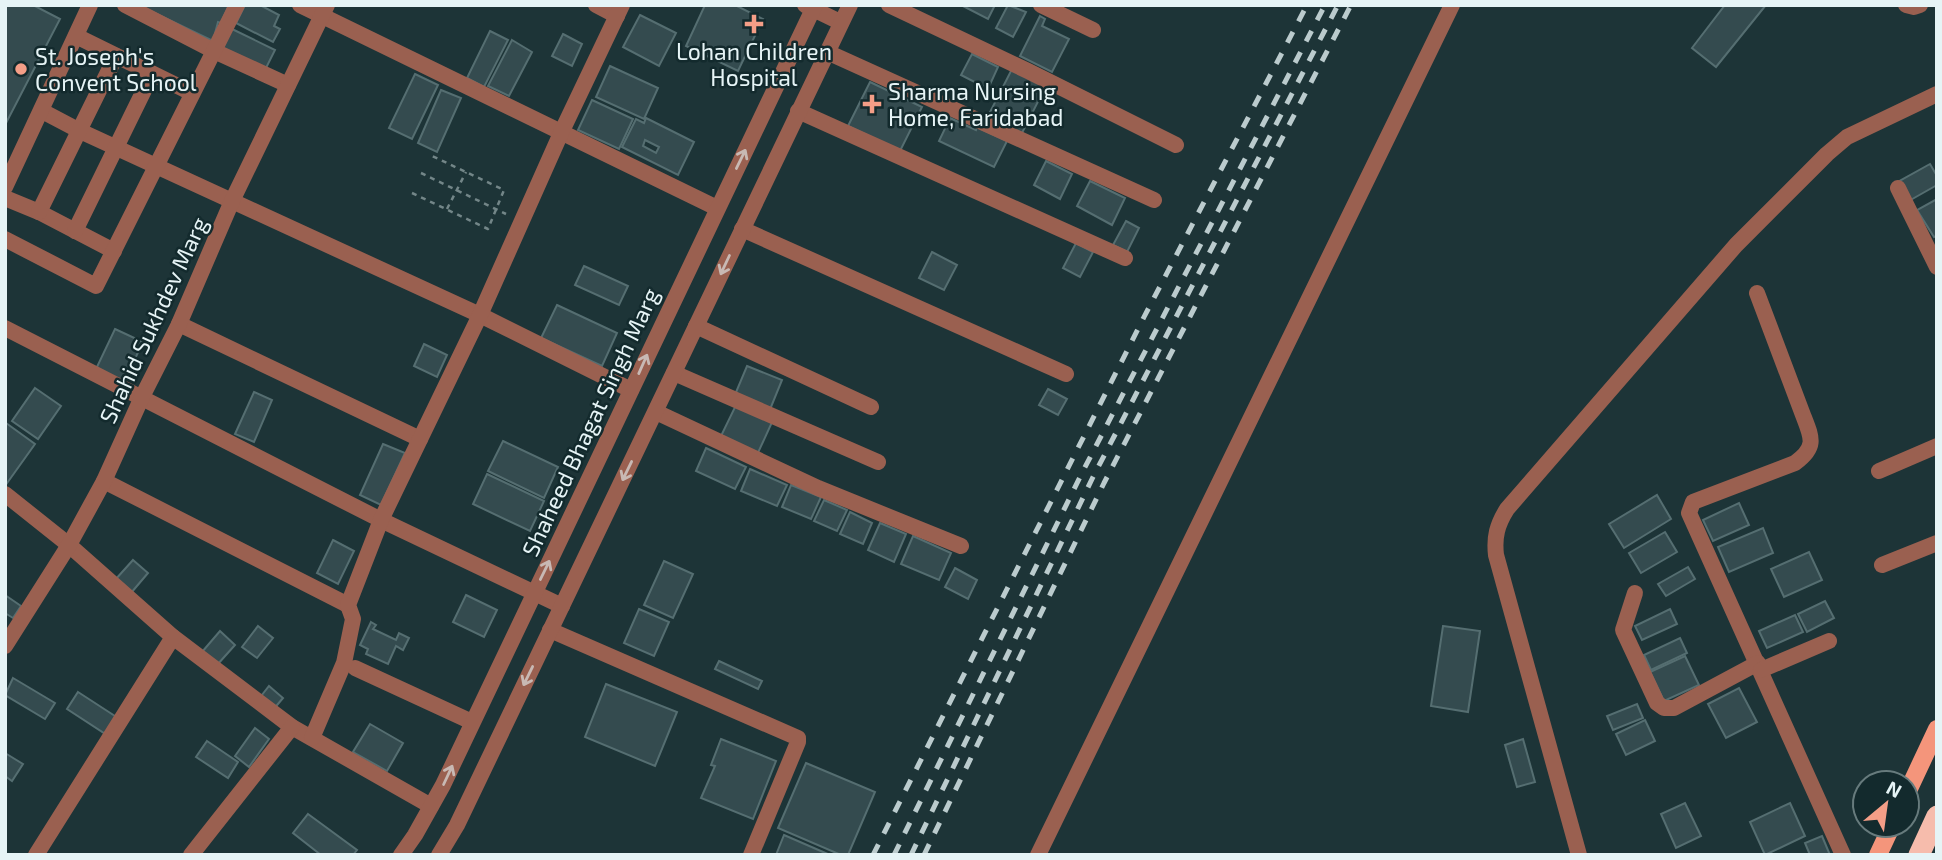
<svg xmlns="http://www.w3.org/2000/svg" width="1942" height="860" font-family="'Exo 2',sans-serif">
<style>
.building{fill:#344b4f;stroke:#556e71;stroke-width:2;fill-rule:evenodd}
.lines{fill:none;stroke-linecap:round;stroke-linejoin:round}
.path{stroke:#738688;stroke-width:2.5;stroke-dasharray:5 5;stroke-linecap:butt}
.minor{stroke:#9a6050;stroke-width:16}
.major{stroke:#f4957b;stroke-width:18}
.highway{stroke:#f6bcac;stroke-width:21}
.rail{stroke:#bbcbcd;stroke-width:5;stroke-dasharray:12 12;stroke-linecap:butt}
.oneway{stroke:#c8b9b4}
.poi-dot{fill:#f49e87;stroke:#132a2d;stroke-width:2.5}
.labels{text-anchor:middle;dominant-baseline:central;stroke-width:5;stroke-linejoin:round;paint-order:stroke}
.poi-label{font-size:23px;fill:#e6f4f6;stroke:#132a2d;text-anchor:start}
.street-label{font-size:23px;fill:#e6f4f6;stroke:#132a2d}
</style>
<rect width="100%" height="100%" fill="#1d3437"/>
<!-- building -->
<g class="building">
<polygon points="5,5 33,5 60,19 5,125"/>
<polygon points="138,5 229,5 221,23 218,22 213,41"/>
<polygon points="245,5 260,5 279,15 274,26 280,29 273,42 236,23"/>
<polygon points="705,5 735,5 763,19 738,71 686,46"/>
<polygon points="961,5 995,5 988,19"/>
<polygon points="1008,5 1026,12 1013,37 996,28"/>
<polygon points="1725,5 1766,5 1716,67 1692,48"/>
<polygon points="640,15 676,33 659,66 623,47"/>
<polygon points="1040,16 1045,19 1042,26 1069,39 1052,72 1020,56"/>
<polygon points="232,29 275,50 265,70 222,49"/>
<polygon points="490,31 508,40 484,87 467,78"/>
<polygon points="563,34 582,44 572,66 552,56"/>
<polygon points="512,40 532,52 509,96 488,86"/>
<polygon points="972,54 998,67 988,89 961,75"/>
<polygon points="610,66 658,88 644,119 596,97"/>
<polygon points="1012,69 1046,86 1021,135 987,118"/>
<polygon points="415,74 438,85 412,139 389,128"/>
<polygon points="870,82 922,107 900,151 848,126"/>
<polygon points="441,90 461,98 437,152 418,143"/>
<polygon points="592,100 633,119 619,149 578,130"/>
<path d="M646 118 694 142 678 175 622 147 636 119 644 123ZM645 140 659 147 656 153 643 146Z"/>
<polygon points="950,118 976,130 977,127 1007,141 994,167 939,141"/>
<polygon points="1046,161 1072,174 1060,199 1034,185"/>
<polygon points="1930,164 1937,176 1937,185 1907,202 1896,183"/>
<polygon points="1090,181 1125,198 1112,225 1077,206"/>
<polygon points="1937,199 1937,236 1934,237 1917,210"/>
<polygon points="1126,221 1139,228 1127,252 1113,245"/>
<polygon points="1076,243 1093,252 1080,277 1063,268"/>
<polygon points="932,252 957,265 944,290 919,278"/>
<polygon points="584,266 628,286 619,305 575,285"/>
<polygon points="557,305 617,333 602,366 541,338"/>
<polygon points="115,329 143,342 124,382 96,369"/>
<polygon points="424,344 447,355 437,377 414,366"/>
<polygon points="747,366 782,380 769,412 734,397"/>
<polygon points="35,388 61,406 38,439 12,421"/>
<polygon points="1048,389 1067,399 1058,415 1039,405"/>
<polygon points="254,392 272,400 254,442 235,434"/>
<polygon points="737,403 773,420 757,455 720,438"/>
<polygon points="6,423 35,444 5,486 5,424"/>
<polygon points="503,441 558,467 544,498 488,471"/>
<polygon points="383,444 405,453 381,505 360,495"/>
<polygon points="706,448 746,467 735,489 696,471"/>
<polygon points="750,469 787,485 777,506 741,491"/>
<polygon points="487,474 544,501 530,531 473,504"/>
<polygon points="791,485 821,497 811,519 782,507"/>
<polygon points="1657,495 1671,519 1624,548 1609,524"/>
<polygon points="824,500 847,510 837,531 814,521"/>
<polygon points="1739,503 1749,525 1713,541 1703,520"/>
<polygon points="850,512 872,523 863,544 840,534"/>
<polygon points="880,523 906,534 894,562 868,550"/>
<polygon points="1763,528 1773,553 1729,572 1718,547"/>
<polygon points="1665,532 1677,552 1641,573 1629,553"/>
<polygon points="913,536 951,553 939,580 901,564"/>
<polygon points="333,540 354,551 338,584 317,573"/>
<polygon points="1809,552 1822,580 1784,597 1771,569"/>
<polygon points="133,560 148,573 131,593 115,580"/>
<polygon points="664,561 693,574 673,618 644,605"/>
<polygon points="1688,567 1695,579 1666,596 1658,584"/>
<polygon points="955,568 977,580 968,599 945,587"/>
<polygon points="5,595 21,606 13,618 5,613"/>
<polygon points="466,595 497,610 484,637 453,622"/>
<polygon points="1825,601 1834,618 1807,632 1798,614"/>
<polygon points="639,609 669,622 654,656 624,643"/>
<polygon points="1670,609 1677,624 1642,640 1635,626"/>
<polygon points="1795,615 1803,632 1767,648 1759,631"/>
<polygon points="371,622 376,625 373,629 396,640 399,633 409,638 403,650 396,646 388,664 366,654 368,649 360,645"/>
<polygon points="258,626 273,638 257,658 242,647"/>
<polygon points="1443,626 1480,631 1468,712 1431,706"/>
<polygon points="220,631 235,645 217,665 202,652"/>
<polygon points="1680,638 1687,653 1651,670 1644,655"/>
<polygon points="1685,656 1699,685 1664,701 1650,672"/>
<polygon points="719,661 762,681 758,689 715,669"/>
<polygon points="13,678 55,703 45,719 5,695"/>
<polygon points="606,684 677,712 655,766 585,737"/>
<polygon points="269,686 283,698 272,711 258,700"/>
<polygon points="1739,688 1757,722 1726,738 1708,704"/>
<polygon points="78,692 118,718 107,735 67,709"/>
<polygon points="1637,704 1643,718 1613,730 1607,716"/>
<polygon points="1645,720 1655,741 1626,755 1616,734"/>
<polygon points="370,724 403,743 387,771 353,752"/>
<polygon points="255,728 269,739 249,767 235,756"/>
<polygon points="721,739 776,761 753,819 701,798 715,766 711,765"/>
<polygon points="1523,739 1535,782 1517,787 1505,745"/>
<polygon points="207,741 238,762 228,778 196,757"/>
<polygon points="5,753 23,764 12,781 5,776"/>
<polygon points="806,763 875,792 848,855 841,855 778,828"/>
<polygon points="1685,803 1701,836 1676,848 1661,814"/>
<polygon points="1790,803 1805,836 1765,855 1750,822"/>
<polygon points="308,814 357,850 353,855 321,855 293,833"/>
<polygon points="784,835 830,855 776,855"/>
<polygon points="1822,836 1830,855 1810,855 1805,843"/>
</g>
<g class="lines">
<!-- path -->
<g class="path">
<polyline points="421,173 506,214"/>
<polyline points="412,193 488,229 504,190 430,155"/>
<polyline points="447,209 466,172"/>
</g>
<!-- minor -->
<g class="minor">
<polyline points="125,5 214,51 288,85"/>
<polyline points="300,5 717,208"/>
<polyline points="596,5 617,16"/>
<polyline points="805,5 840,22"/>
<polyline points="889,5 1028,71 1176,145"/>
<polyline points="1041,5 1093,30"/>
<polyline points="1906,5 1914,7 1920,5"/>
<polyline points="76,36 192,93"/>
<polyline points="827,52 1154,200"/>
<polyline points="42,111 80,131 480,315 631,390"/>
<polyline points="798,111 1125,258"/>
<polyline points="5,187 90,5"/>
<polyline points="1898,188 1937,267"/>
<polyline points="5,198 39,212 114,251"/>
<polyline points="39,212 116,56"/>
<polyline points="742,229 1066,374"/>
<polyline points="75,231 152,74"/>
<polyline points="5,239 96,286 237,5"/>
<path d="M1757 293 1803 415C1812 438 1817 447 1795 463L1693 502 1689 513 1843 855"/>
<polyline points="179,324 420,439"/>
<polyline points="696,326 871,407"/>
<polyline points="5,328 381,520 562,606"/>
<polyline points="674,373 878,462"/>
<polyline points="656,412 818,488 961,546"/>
<polyline points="1879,471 1937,446"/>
<polyline points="104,481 348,605"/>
<polyline points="5,494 69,545 173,637 292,727 431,806"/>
<polyline points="1882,565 1937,543"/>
<polyline points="1635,593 1623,630 1657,703 1664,708 1674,708 1758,663"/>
<polyline points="550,630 798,738 798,742 751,855"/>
<polyline points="5,646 69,545 104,481 142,397 179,324 232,201 327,5"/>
<polyline points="355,668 472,722"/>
<polyline points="1761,670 1829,641"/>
<polyline points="312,738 344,663 353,619 348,605 381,520 480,315 561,133 622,5"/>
<polyline points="36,855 173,637"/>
<polyline points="191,855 292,727"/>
<polyline points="401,855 415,835 443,785 815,5"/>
<polyline points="439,855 457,825 850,5"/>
<polyline points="1038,855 1452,5"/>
<path d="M1579 855 1496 555C1494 537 1497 525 1507 509L1736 245 1827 154 1847 137 1937 94"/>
</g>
<!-- major -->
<g class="major">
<polyline points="1907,793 1937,729"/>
<polyline points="1878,855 1892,825"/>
</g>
<!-- highway -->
<polyline class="highway" points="1919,855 1937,816"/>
<!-- rail -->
<g class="rail">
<polyline points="873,855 1144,317 1307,5"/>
<polyline points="894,855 1083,471 1325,5"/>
<polyline points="911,855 1093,477 1338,5"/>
<polyline points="924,855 1104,483 1351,5"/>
</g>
</g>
<!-- one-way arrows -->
<defs><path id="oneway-shaft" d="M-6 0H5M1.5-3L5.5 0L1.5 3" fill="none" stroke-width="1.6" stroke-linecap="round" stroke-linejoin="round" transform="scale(1.75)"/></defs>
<g class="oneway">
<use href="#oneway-shaft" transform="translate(741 159) rotate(-64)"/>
<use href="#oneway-shaft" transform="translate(725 265) rotate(115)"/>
<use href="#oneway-shaft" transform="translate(643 364) rotate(-66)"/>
<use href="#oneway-shaft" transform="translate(627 471) rotate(116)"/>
<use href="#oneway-shaft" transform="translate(545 570) rotate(-64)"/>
<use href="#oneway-shaft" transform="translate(528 676) rotate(116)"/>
<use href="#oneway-shaft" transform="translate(448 775) rotate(-65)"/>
</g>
<!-- markers -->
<g class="poi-dot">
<path d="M750.5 13.5h7v7h7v7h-7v7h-7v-7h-7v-7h7z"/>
<circle cx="21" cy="69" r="7"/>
<path d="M868.5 93.5h7v7h7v7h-7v7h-7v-7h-7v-7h7z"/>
</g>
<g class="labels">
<!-- poi labels -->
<g class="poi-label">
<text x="754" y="51" text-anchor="middle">Lohan Children<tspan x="754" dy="26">Hospital</tspan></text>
<text x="35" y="56">St. Joseph's<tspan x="35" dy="26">Convent School</tspan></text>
<text x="888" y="91">Sharma Nursing<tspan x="888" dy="26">Home, Faridabad</tspan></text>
</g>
<!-- street labels -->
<g class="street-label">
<text transform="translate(153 320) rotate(-65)">Shahid Sukhdev Marg</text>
<text transform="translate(590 422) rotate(-65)">Shaheed Bhagat Singh Marg</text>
</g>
</g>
<!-- border -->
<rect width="1942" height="860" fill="none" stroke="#e6f4f6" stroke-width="14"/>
<!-- north arrow -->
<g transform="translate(1886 804) rotate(29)"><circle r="33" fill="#132a2d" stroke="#677b7d" stroke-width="2"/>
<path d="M0-5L12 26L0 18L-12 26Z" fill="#f49e87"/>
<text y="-10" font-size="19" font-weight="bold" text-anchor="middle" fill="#e6f4f6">N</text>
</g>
</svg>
